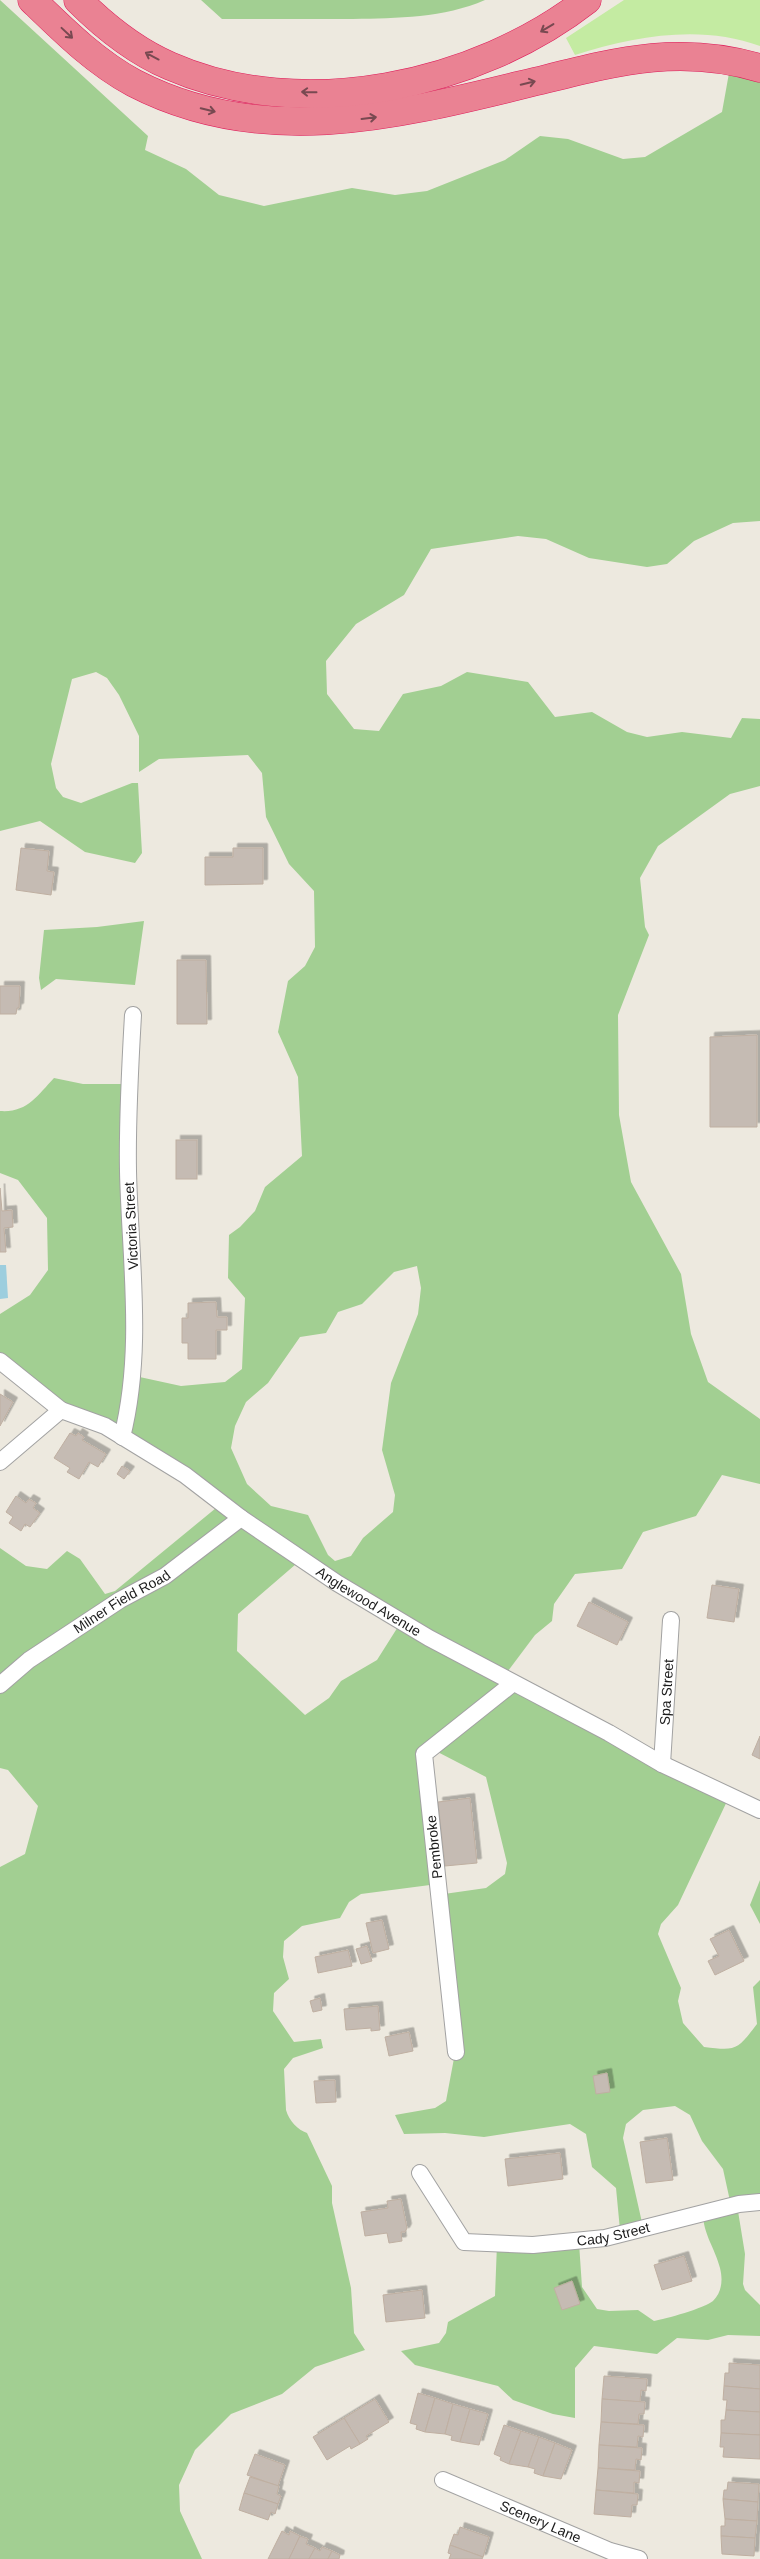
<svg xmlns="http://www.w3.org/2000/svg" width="760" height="2559" font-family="Arial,sans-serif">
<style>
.grass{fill:#c4eba2}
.forest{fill:#a2cf92;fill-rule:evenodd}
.water{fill:#9dcede}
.building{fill:#c5bbb3;stroke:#bfafa1;filter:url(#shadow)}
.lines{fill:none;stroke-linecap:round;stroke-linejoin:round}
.minor-casing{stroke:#a2a2a2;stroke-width:18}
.motorway-casing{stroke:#dd1b59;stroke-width:29}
.minor{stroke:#fff;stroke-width:16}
.motorway{stroke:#ea8293;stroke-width:28}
.oneway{stroke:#784951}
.labels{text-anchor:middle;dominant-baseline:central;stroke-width:4;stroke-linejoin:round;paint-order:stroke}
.street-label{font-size:14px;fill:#1b1b1b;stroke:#fff}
</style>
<defs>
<filter id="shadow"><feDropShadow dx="4.5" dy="-4.5" stdDeviation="0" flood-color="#0004"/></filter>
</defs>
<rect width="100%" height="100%" fill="#ede9df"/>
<!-- grass -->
<path class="grass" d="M624 0H760V46C701 24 634 36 575 55L566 38Z"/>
<!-- forest -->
<g class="forest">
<path d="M0 0 148 136 145 150 186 169 219 195 264 206 352 188 395 195 427 191 505 160 540 136 568 139 623 159 645 157 722 112 731 62 760 69V521L733 523 694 541 667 564 647 567 589 558 546 539 518 536 431 549 404 595 356 624 326 661 327 694 354 729 379 731 403 694 441 686 467 672 528 682 555 717 592 712 627 732 647 737 682 732 731 738 742 718 760 719V786L730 794 658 846 640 878 645 927 649 935 618 1015 619 1115 631 1182 681 1274 691 1334 708 1382 760 1419V1484L722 1475 696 1516 643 1532 622 1569 575 1574 554 1604 552 1621 535 1635 508 1671 729 1797 678 1905 661 1924 658 1934 681 1988 678 2001 683 2023 704 2047C737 2051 737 2050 757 2024L753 1987 760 1980V2202L737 2205 745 2254 743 2284 745 2290 760 2305V2336L728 2335 708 2340 677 2338 657 2354 594 2346 575 2368V2418L553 2414 513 2400 498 2386 415 2365 401 2351 439 2343 446 2333 448 2322 495 2296 497 2244 579 2243 582 2287 597 2309 609 2311 638 2310 654 2321C665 2319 705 2308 713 2301 722 2292 723 2280 720 2268 715 2248 703 2234 703 2213L730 2201 723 2169 702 2141 690 2115 675 2106 643 2110 626 2124 623 2138 643 2227 620 2230 616 2188 592 2167 586 2134 570 2124 484 2137 445 2133 404 2134 395 2115 435 2108 446 2101 455 2053 437 1895 486 1888 505 1874 507 1863 486 1777 428 1747 423 1754 418 1775 432 1879 430 1885 361 1894 349 1902 340 1918 302 1926 284 1941 283 1957 289 1979 274 1993 273 2011 294 2042 321 2039 323 2048 293 2058 284 2069 286 2110C289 2121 298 2130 307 2133L332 2186V2203L351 2288 354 2333 365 2350 315 2367 282 2394 231 2414 195 2450 179 2485 180 2511 202 2559H0V1867L25 1854 38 1806 8 1770 0 1768V1548L26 1566 47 1569 67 1551 80 1559 105 1594 115 1591 216 1508 221 1501 59 1406 0 1357V1314L30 1295 48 1270 47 1218 18 1180 0 1173V1111C27 1113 37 1096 54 1078L83 1084H126L135 1376 181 1386 225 1382 242 1369 245 1298 228 1278 229 1235 240 1227 255 1211 265 1187 302 1156 298 1077 278 1032 288 981 305 966 315 947 314 891 289 864 266 817 262 773 248 755 159 759 139 772V736L119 695 107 678 96 672 72 679 51 764 56 788 63 797 81 803 132 783H138L142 853 135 863 85 852 40 821 0 831ZM417 1266 421 1288 418 1314 391 1383 382 1450 395 1495 393 1512 363 1538 351 1556 335 1561 328 1555 308 1515 271 1506 247 1484 231 1448 235 1426 246 1402 268 1383 300 1337 326 1333 338 1312 362 1304 394 1272ZM303 1558 401 1622 377 1660 341 1681 329 1698 305 1715 237 1651 238 1614Z"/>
<path d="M201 0H485C444 18 397 18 353 19 309 19 266 19 222 19Z"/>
<polygon points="144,921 135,985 56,979 41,990 39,978 44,930 97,927"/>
<polygon points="760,1880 760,1924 750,1905"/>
</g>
<!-- water -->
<polygon class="water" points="0,1265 6,1265 8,1298 0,1299"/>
<!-- building -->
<g class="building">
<polygon points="21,848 49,851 47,871 54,872 51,895 16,890"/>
<polygon points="233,848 263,848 263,884 205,885 205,857 233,857"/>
<polygon points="177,960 206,960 207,1024 177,1024"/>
<polygon points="0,986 20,986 19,1008 17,1008 16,1014 0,1014"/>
<polygon points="757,1035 757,1127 710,1127 710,1037"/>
<rect x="176" y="1140" width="21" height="39"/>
<polygon points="0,1188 2,1211 12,1210 13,1227 4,1228 6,1252 0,1252"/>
<polygon points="216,1302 217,1317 227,1317 227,1330 216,1330 216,1359 188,1359 188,1343 182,1343 182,1318 188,1318 188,1303"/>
<polygon points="0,1394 13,1402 0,1426"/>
<polygon points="70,1433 76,1436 78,1433 84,1437 82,1440 106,1454 98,1467 89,1462 79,1479 67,1472 70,1468 54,1458"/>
<polygon points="122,1466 130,1471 124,1479 117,1474"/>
<polygon points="16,1496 26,1503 29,1499 36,1503 33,1508 40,1513 30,1527 25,1524 21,1531 9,1523 13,1517 6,1512"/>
<polygon points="712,1585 739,1589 734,1622 707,1618"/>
<polygon points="589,1602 628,1622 617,1645 577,1626"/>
<polygon points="760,1736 760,1759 752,1755"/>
<polygon points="470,1798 477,1863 445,1866 438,1802"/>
<polygon points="382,1920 389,1949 373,1953 366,1923"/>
<polygon points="729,1930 744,1961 715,1975 708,1961 719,1956 710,1939"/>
<polygon points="367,1946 372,1961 361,1964 356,1949"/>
<polygon points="348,1950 352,1966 318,1973 315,1957"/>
<polygon points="320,1998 322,2010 313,2012 310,2001"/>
<polygon points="378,2006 380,2030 371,2031 371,2028 346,2030 344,2009"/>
<polygon points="409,2032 413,2051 389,2056 385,2037"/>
<polygon points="607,2073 610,2092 596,2094 593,2076"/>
<polygon points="335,2080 336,2102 316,2103 314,2081"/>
<polygon points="667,2138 673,2180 646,2183 640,2142"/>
<polygon points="560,2153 563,2179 508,2186 505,2159"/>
<polygon points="401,2199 407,2228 405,2232 401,2232 402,2241 389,2243 387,2233 365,2236 361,2212 388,2208 387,2201"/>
<polygon points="684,2256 692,2281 662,2290 654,2265"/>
<polygon points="572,2281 580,2304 562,2310 554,2288"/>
<polygon points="422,2290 425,2318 386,2322 383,2295"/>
<polygon points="729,2363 760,2365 760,2389 724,2386 725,2373 729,2373"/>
<polygon points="604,2376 647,2379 646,2391 641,2390 640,2402 602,2399"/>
<polygon points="724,2386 760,2389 760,2412 726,2410 727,2400 723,2400"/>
<polygon points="418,2393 435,2398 425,2432 416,2429 417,2425 410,2423"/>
<polygon points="435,2398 453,2404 445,2434 425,2432"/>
<polygon points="375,2399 389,2422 366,2436 368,2439 360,2444 344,2418"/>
<polygon points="602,2399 645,2402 644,2414 639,2414 638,2424 601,2422"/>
<polygon points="453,2404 470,2409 460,2442 451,2440 452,2436 445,2434"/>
<polygon points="470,2409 488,2414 479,2445 460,2442"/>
<polygon points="726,2410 760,2412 760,2435 721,2433 721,2420 725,2420"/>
<polygon points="344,2418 360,2444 351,2449 350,2446 327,2460 313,2437"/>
<polygon points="601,2422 644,2425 643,2437 638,2436 637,2447 599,2445"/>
<polygon points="504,2425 521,2431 509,2464 500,2460 501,2457 494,2454"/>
<polygon points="521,2431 539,2437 528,2467 509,2464"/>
<polygon points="721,2433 760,2435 760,2459 723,2457 724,2447 720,2447"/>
<polygon points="539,2437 555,2443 543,2476 534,2473 535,2469 528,2467"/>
<polygon points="555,2443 572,2450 561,2479 543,2476"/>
<polygon points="599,2445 642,2448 641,2460 636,2459 635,2470 598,2468"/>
<polygon points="255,2454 285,2465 278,2486 247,2475"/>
<polygon points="598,2468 640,2471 639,2483 634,2482 634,2493 596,2490"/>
<polygon points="250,2477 279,2486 277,2494 281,2496 278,2504 244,2493"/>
<polygon points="728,2482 759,2484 758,2502 723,2499 724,2490 727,2490"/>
<polygon points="596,2490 638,2494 637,2505 632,2505 631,2517 594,2514"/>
<polygon points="244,2493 278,2504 275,2514 271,2512 268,2520 239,2510"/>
<polygon points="723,2499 758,2502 757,2521 725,2519"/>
<polygon points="725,2519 757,2521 755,2538 721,2536 721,2526 725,2526"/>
<polygon points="460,2527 489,2537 483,2557 450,2545 454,2534 458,2535"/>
<polygon points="282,2531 289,2535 290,2531 300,2536 289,2559 268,2559"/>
<polygon points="300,2536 308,2539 306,2544 315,2548 309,2559 289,2559"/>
<polygon points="721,2536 755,2538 754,2556 722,2554"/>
<polygon points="450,2545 483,2557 482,2559 449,2559 451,2554 448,2553"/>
<polygon points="322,2547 332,2551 328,2559 309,2559 315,2548 320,2551"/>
<polygon points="332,2551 340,2555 339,2559 328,2559"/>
</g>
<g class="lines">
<!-- minor casing -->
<g class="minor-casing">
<g id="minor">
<path id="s1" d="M0 1361 61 1410 105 1426 185 1475 241 1518 337 1583 429 1638 609 1733 662 1764 760 1810"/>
<path d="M122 1437C144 1350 130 1259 128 1171 127 1119 130 1067 133 1015"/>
<polyline points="0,1462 61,1410"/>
<path id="s2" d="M0 1685 29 1660 120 1600 165 1576 241 1518"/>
<path id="s3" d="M662 1764 671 1620"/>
<polyline points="456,2052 424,1754 512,1684"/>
<path id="s4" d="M420 2173 464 2242 533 2245 605 2238 739 2204 760 2202"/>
<path id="s5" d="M443 2480 610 2551 639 2559"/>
</g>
</g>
<!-- motorway casing -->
<g class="motorway-casing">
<g id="motorway">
<path d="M32 0C63 30 95 62 134 83 269 153 409 112 546 79 622 60 683 45 760 68"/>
<path d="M78 0C105 27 135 51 170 66 302 124 477 86 587 0"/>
</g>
</g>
<!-- minor -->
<use href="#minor" class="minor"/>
<!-- motorway -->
<use href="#motorway" class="motorway"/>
</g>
<!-- one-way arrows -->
<defs><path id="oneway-shaft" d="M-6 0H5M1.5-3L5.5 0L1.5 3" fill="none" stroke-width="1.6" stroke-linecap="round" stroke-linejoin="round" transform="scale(1.25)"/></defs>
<g class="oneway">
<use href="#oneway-shaft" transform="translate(547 28) rotate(149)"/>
<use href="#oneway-shaft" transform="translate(67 33) rotate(43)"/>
<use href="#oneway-shaft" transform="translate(152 56) rotate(-152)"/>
<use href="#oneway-shaft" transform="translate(528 83) rotate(-14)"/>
<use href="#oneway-shaft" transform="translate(309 92) rotate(-179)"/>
<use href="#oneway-shaft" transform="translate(208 110) rotate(14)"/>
<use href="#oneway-shaft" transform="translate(369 118) rotate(-7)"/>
</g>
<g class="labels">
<!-- street labels -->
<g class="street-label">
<text transform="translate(131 1226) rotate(-93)">Victoria Street</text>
<text stroke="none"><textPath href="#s2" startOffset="148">Milner Field Road</textPath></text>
<text stroke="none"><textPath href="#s1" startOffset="442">Anglewood Avenue</textPath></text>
<text stroke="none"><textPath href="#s3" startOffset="72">Spa Street</textPath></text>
<text transform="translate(434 1847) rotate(-96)">Pembroke</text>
<text stroke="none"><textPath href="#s4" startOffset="232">Cady Street</textPath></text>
<text stroke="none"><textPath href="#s5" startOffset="106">Scenery Lane</textPath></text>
</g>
</g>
</svg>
